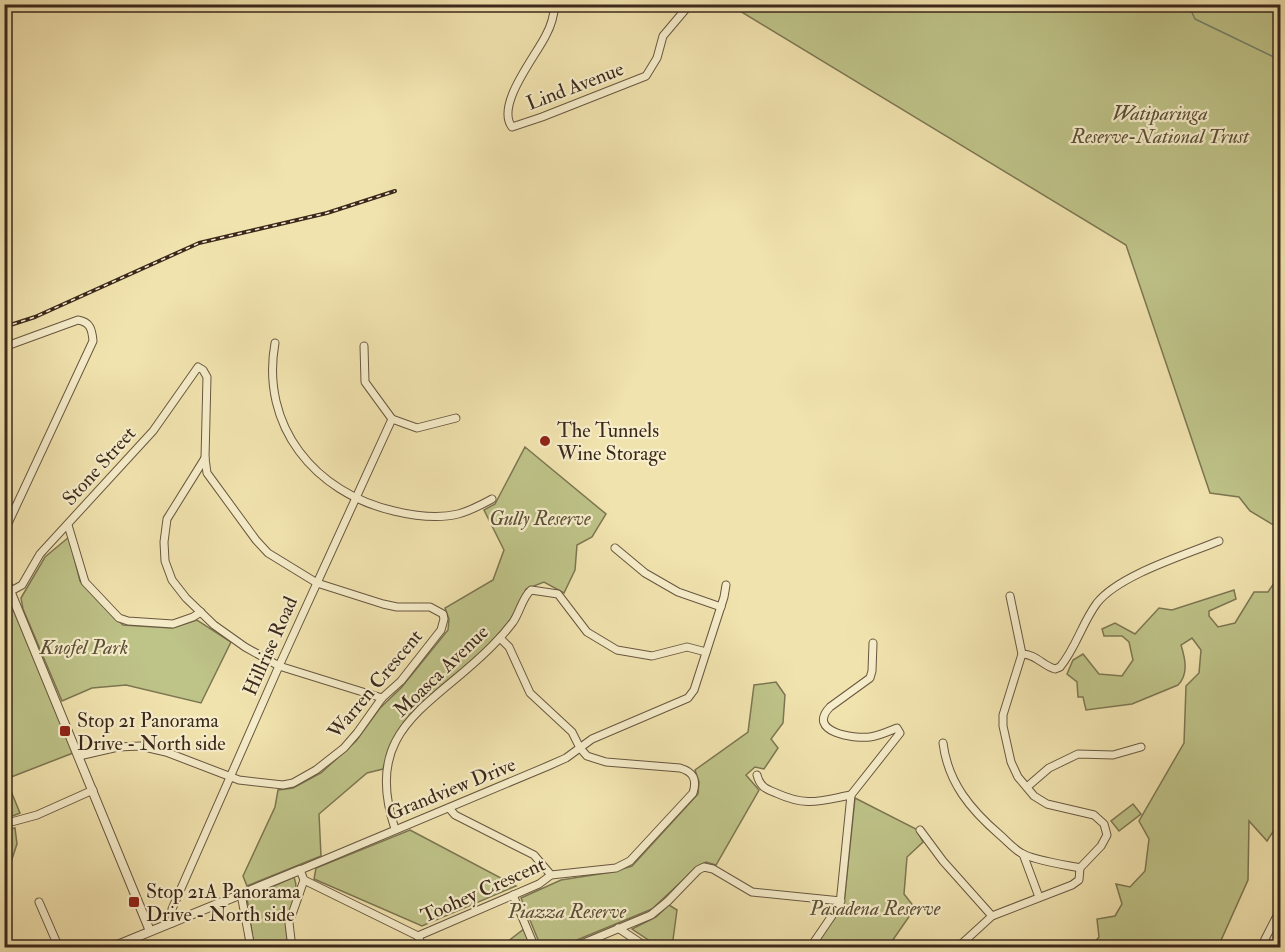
<svg xmlns="http://www.w3.org/2000/svg" width="1285" height="952" font-family="'IM FELL Double Pica',serif">
<style>
.green{fill:#bec388;stroke:#7c7652;stroke-width:1.5}
.lines{fill:none;stroke-linecap:round;stroke-linejoin:round}
.stream{stroke:#75836f;stroke-width:1.5}
.minor-casing{stroke:#685740;stroke-width:9}
.tertiary-casing{stroke:#685740;stroke-width:10}
.minor{stroke:#f6edca;stroke-width:7}
.tertiary{stroke:#f6edca;stroke-width:8}
.rail-casing{stroke:#3b281c;stroke-width:4}
.rail{stroke:#f6edca;stroke-width:1.5;stroke-dasharray:4.5;stroke-linecap:butt}
.poi-dot{fill:#8f2418;stroke:#f6edca;stroke-width:2}
.labels{text-anchor:middle;dominant-baseline:central;stroke-width:4.5;stroke-linejoin:round;paint-order:stroke}
.street-label{font-size:20px;fill:#3b281c;stroke:#f6edca}
.park-label{font-size:20px;font-style:italic;fill:#5c4f37;stroke:#f6edca}
.poi-label{font-size:20px;fill:#3b281c;stroke:#f6edca;text-anchor:start}
</style>
<rect width="100%" height="100%" fill="#f1e3ae"/>
<filter id="stains"><feTurbulence type="fractalNoise" baseFrequency=".00333" numOctaves="4"/><feColorMatrix values="0 0 0 0 .2 0 0 0 0 .09 0 0 0 0 .02 0 0 0 .5 -.17"/></filter>
<radialGradient id="worn" r=".72"><stop offset=".6" stop-color="#630" stop-opacity="0"/><stop offset="1" stop-color="#630" stop-opacity=".3"/></radialGradient>
<!-- green -->
<g class="green">
<polygon points="730,5 1280,5 1280,529 1250,511 1239,497 1210,493 1126,245"/>
<path d="M525 447 606 514 592 537 577 545 575 570 564 593 544 582 526 589C504 650 449 671 409 716 395 731 389 751 383 769L367 773 319 814 321 856 247 886 243 876 275 807 278 790 293 788 321 773 356 741 380 708 401 688 448 630 449 619 445 608 493 580 504 550 484 510 495 504Z"/>
<polygon points="69,537 80,581 123,625 172,628 197,620 231,642 201,703 126,685 92,688 62,701 23,609 21,598 45,557"/>
<path d="M1280 574V832L1276 827 1267 841 1249 821 1248 880 1218 947H1090L1099 937 1097 919 1115 916 1122 904 1116 884 1130 887 1145 871 1149 839 1139 821 1184 743 1186 686 1199 673 1201 650 1192 638 1181 645C1185 658 1189 674 1178 685L1132 704 1086 710 1083 697H1078L1077 682 1067 674 1073 660 1083 654 1099 674 1122 676 1133 660 1129 642 1122 636H1104L1102 629 1115 623 1135 634 1159 608 1172 610 1234 590 1236 599 1209 611V616L1218 627 1235 623 1254 592H1268Z"/>
<polygon points="4,587 73,753 6,779 20,813 5,819"/>
<polygon points="776,682 785,695 783,723 771,739 778,748 764,769 755,767 746,775 759,790 716,865 706,862 698,866 652,909 560,947 541,947 521,898 561,880 612,872 632,866 698,794 699,782 695,770 748,732 754,685"/>
<polygon points="855,798 916,829 923,842 907,857 904,894 915,908 888,947 813,948 844,904"/>
<polygon points="1133,804 1141,814 1119,831 1111,821"/>
<polygon points="15,828 17,844 8,871 5,874 5,830"/>
<polygon points="410,830 516,886 422,926 314,879 316,868"/>
<path d="M294 877C303 901 279 921 289 947H254L247 898Z"/>
<polygon points="669,905 677,910 672,947 659,947 632,929 656,917"/>
<polygon points="524,929 532,948 499,948"/>
</g>
<g class="lines">
<!-- stream -->
<polyline class="stream" points="1188,4 1195,19 1280,60"/>
<!-- minor casing -->
<g class="minor-casing">
<g id="minor">
<path d="M555 4C554 15 551 26 546 35 536 56 495 105 512 127L542 117 646 76 657 58 663 36 690 4"/>
<path d="M275 343C260 426 315 493 394 511 415 516 438 519 458 514 470 511 481 505 492 499"/>
<polyline points="364,346 365,382 392,419 417,428 456,418"/>
<path d="M4 347 78 320C90 322 92 329 93 341L4 532"/>
<polyline points="205,458 167,519 164,542 165,561 172,580 186,598 214,625 245,647 279,666 382,698"/>
<polyline points="68,525 85,582 119,618 128,621 173,624 193,617 201,612"/>
<polyline points="615,548 645,573 678,592 721,607"/>
<polyline points="11,591 22,585 40,554 153,431 198,367 203,370 207,377 205,458 207,473 256,540 268,553 317,583 383,604 397,607 430,607 443,614 444,619 441,630 401,681 382,698 357,733 344,748 316,770 293,783 283,785 239,780 166,752 140,746 118,747 79,756"/>
<path d="M1022 654C1036 654 1043 666 1055 669L1060 667C1076 648 1082 623 1097 603 1119 575 1185 555 1219 541"/>
<path d="M943 743C948 783 971 810 1000 835 1007 841 1014 849 1021 853 1032 860 1066 865 1080 868"/>
<path d="M757 775C760 787 766 789 776 793 807 807 819 801 851 795"/>
<polyline points="1027,787 1049,768 1078,754 1113,755 1141,747"/>
<polyline points="449,808 455,815 534,855 551,875"/>
<polyline points="4,824 37,815 93,790"/>
<path d="M395 829C361 728 432 707 492 646 499 639 507 630 513 622 520 612 522 598 531 590L558 594 587 632 617 650 652 656 687 647 706 652"/>
<polyline points="920,830 943,861 992,916"/>
<polyline points="1023,854 1039,897"/>
<polyline points="241,894 251,948"/>
<polyline points="513,895 535,948"/>
<polyline points="39,902 59,948"/>
<polyline points="172,923 172,909 279,666 392,419"/>
<polyline points="618,928 648,948"/>
<path d="M418 936 539 884 551 875 616 868 630 861 693 793C697 780 694 772 680 768L606 762 587 756 580 748 572 732 530 693 509 647 500 638"/>
<polyline points="292,948 289,923 304,880"/>
<polyline points="423,948 418,936 304,880 300,870 548,766 566,758 592,739 688,698 694,690 724,597 726,585"/>
<polyline points="572,948 651,915 668,901 698,870 704,867 713,869 752,892 841,901"/>
<path d="M810 948 840 904 851 795 900 733 897 728C889 731 879 736 870 737 854 739 806 732 830 707L870 678 872 671 873 643"/>
<polyline points="957,948 992,916 1072,885 1079,880 1080,868 1101,846 1107,835 1104,824 1094,815 1047,804 1034,796 1018,777 1011,762 1003,726 1003,715 1022,654 1010,596"/>
<polyline points="1262,948 1265,939 1280,910"/>
</g>
</g>
<!-- tertiary casing -->
<g class="tertiary-casing">
<g id="tertiary">
<polyline points="4,576 150,931"/>
<polyline points="110,948 300,870"/>
</g>
</g>
<!-- minor -->
<use href="#minor" class="minor"/>
<!-- tertiary -->
<use href="#tertiary" class="tertiary"/>
<!-- rail casing -->
<g class="rail-casing">
<polyline id="rail" points="4,327 35,317 199,243 327,213 395,191"/>
</g>
<!-- rail -->
<use href="#rail" class="rail"/>
</g>
<!-- markers -->
<g class="poi-dot">
<circle cx="545" cy="441" r="6"/>
<rect x="59" y="725" width="12" height="12" rx="3"/>
<rect x="128" y="896" width="12" height="12" rx="3"/>
</g>
<g class="labels">
<!-- street labels -->
<g class="street-label">
<text transform="translate(575 86) rotate(-21)">Lind Avenue</text>
<text transform="translate(99 466) rotate(-48)">Stone Street</text>
<text transform="translate(270 646) rotate(-66)">Hillrise Road</text>
<text transform="translate(441 671) rotate(-44)">Moasca Avenue</text>
<text transform="translate(375 684) rotate(-50)">Warren Crescent</text>
<text transform="translate(451 789) rotate(-22)">Grandview Drive</text>
<text transform="translate(483 890) rotate(-24)">Toohey Crescent</text>
</g>
<!-- park labels -->
<g class="park-label">
<text x="1160" y="113">Watiparinga<tspan x="1160" dy="23">Reserve-National Trust</tspan></text>
<text x="540" y="518">Gully Reserve</text>
<text x="84" y="647">Knofel Park</text>
<text x="875" y="908">Pasadena Reserve</text>
<text x="567" y="911">Piazza Reserve</text>
</g>
<!-- poi labels -->
<g class="poi-label">
<text x="557" y="430">The Tunnels<tspan x="557" dy="23">Wine Storage</tspan></text>
<text x="77" y="720">Stop 21 Panorama<tspan x="77" dy="23">Drive - North side</tspan></text>
<text x="146" y="891">Stop 21A Panorama<tspan x="146" dy="23">Drive - North side</tspan></text>
</g>
</g>
<!-- margin -->
<rect width="1285" height="952" fill="none" stroke="#f1e3ae" stroke-width="24"/>
<rect x="6" y="6" width="1273" height="940" fill="none" stroke="#3b281c" stroke-width="3"/>
<rect x="12" y="12" width="1261" height="928" fill="none" stroke="#3b281c" stroke-width="1.5"/>
<rect width="100%" height="100%" filter="url(#stains)"/>
<rect width="100%" height="100%" fill="url(#worn)"/>
</svg>
